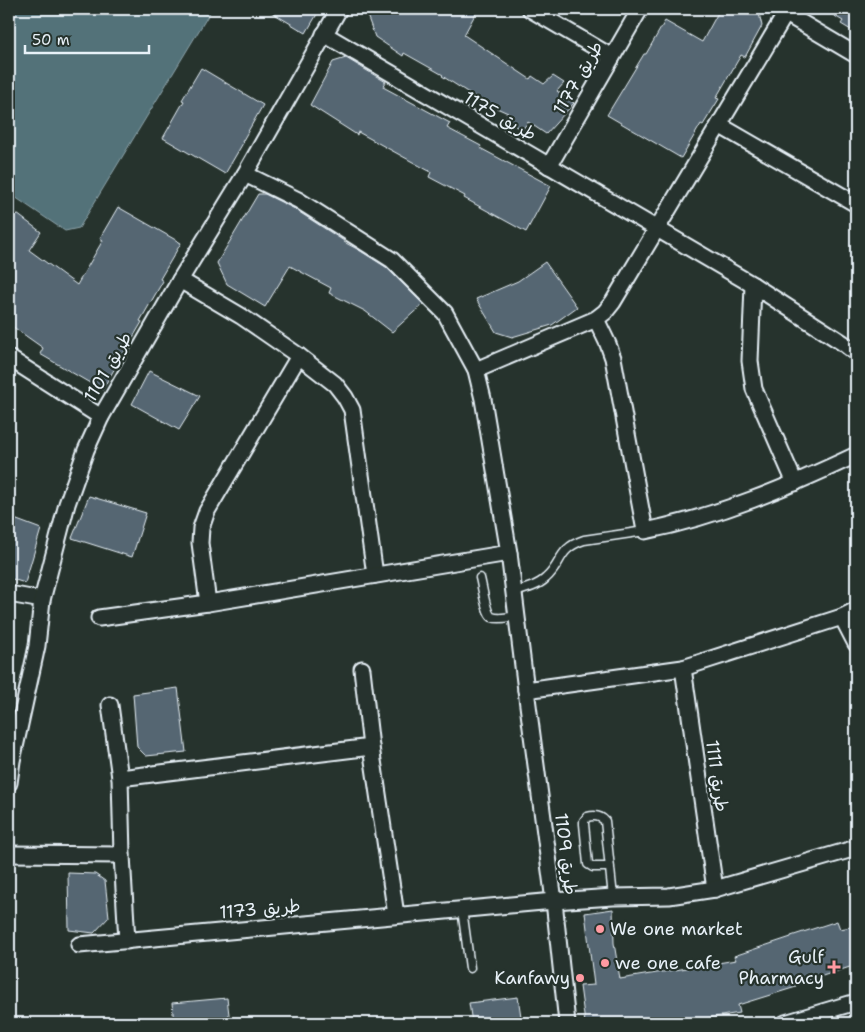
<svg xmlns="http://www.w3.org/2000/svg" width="865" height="1032" font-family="'Shantell Sans','Playpen Sans Arabic',sans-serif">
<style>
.water{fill:#537279;stroke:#8fa5ac}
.building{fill:#556672;stroke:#e8f1f8}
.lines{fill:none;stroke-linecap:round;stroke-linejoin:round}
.service-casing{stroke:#e8f1f8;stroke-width:11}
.minor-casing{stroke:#e8f1f8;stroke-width:19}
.service{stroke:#26332d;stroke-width:8}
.minor{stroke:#26332d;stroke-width:15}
.poi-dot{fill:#ff9aa2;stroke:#26332d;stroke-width:2}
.labels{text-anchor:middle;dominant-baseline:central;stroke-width:4.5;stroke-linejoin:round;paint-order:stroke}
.street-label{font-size:18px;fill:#e8f1f8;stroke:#26332d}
.poi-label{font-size:18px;fill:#e8f1f8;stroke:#26332d;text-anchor:start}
</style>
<rect width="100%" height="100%" fill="#26332d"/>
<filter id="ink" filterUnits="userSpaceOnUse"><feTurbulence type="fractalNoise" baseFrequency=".02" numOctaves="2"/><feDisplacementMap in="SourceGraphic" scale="10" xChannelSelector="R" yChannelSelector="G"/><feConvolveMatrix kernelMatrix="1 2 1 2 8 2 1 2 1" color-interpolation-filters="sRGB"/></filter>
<g filter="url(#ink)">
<!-- water -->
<polygon class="water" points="9,9 212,9 79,228 65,231 9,193"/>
<!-- building -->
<g class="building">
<polygon points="266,9 320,9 306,33"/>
<polygon points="375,9 478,9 464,35 530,79 532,76 544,84 553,76 564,83 557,91 574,103 546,134 528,122 522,130 505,120 508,113 483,102 442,76 443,75 404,53 403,56 375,37 368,18"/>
<polygon points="720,9 758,9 762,26 745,57 741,55 716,98 719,99 703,125 701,124 681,158 607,115 644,54 646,54 665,21 702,42"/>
<polygon points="823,9 856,9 856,33 841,24 843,21"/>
<polygon points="346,58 386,82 383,87 450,123 447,128 481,146 480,148 551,186 526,232 464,198 465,196 429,177 431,172 358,132 357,135 310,105 333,62"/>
<polygon points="201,68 263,105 242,142 243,143 225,174 163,138 184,101 182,100"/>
<polygon points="258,194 265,194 293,208 344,241 344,242 359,250 386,267 423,304 392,332 365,311 329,293 331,288 290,266 265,307 227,284 217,263"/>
<polygon points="118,207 181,243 160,279 163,281 140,321 142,322 102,390 40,354 43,348 9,324 9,208 41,232 29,250 77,285 103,240 100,238"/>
<polygon points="545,262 577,307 552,325 512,337 496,332 476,299 518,281"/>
<polygon points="149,371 200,396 179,430 132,404"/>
<polygon points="89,496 146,513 132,557 72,538"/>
<polygon points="9,517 41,529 25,583 9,578"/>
<polygon points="178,688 186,752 146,756 137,747 133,694"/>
<polygon points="68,873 95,874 105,881 109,917 94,933 69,930"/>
<polygon points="613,909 614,943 620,979 736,960 734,956 791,937 791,936 837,921 840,929 856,926 856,965 795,985 796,987 738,1005 740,1013 677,1023 585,1023 580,986 594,985 585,913"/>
<polygon points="518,997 522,1023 472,1023 469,1003"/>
<polygon points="227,998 230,1023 174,1023 172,1003"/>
</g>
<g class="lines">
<!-- service casing -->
<g class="service-casing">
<g id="service">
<path d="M480 578C482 585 486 614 492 617 499 620 510 617 517 616"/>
<path d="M514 592C525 589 538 586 546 578 563 563 557 549 584 540L645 531"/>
<path d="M610 867H593L588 864 584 824V821L587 817C594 815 600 815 605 821L613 897"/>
<polyline points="462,909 470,968"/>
</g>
</g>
<!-- minor casing -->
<g class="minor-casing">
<g id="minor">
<polyline points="530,9 612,57"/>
<polyline points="778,9 856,55"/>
<polyline points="324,34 753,285 843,343 856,353"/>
<polyline points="719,125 856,204"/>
<polyline points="549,166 640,9"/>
<polyline points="245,174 298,200 392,260 445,313 476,370 483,399 509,553 526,690 554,901 567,1023"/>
<polyline points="180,280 241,316 299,356 335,384 345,397 352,410 375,575"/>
<polyline points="753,285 750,361 754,389 795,483"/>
<path d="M596 319 608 344 613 358 645 531C719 516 788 487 856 455"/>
<polyline points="9,358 101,417"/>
<polyline points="476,370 596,319 605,312 613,302 786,13"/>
<polyline points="9,594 42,600"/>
<polyline points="208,603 200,543 201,528 207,511 299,356"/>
<polyline points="842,617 856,644"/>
<polyline points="99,618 208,603 509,553"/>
<polyline points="683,668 715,889"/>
<polyline points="362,669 371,747 396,915"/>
<polyline points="526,690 683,668 842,617 856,610"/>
<polyline points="110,705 120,778 122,855 127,941"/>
<polyline points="120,778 371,747"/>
<polyline points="9,783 12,761 37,646 42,600 67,504 86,450 101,417 180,280 245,174 339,9"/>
<polyline points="9,854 122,855"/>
<polyline points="79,945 554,901 613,897 669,896 715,889 856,848"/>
<polyline points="785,1023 856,1002"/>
</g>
</g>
<!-- service -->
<use href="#service" class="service"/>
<!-- minor -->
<use href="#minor" class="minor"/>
</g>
</g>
<!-- markers -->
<g class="poi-dot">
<circle cx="600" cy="929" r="5"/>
<circle cx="605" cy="963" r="5"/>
<path d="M831.5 959.5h5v5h5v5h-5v5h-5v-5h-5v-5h5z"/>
<circle cx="580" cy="978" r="5"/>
</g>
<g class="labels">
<!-- street labels -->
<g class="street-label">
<text transform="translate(578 78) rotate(-60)">طريق 1177</text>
<text transform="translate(500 116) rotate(30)">طريق 1175</text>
<text transform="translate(108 367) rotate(-60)">طريق 1101</text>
<text transform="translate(717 776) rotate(82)">طريق 1111</text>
<text transform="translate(566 854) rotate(83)">طريق 1109</text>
<text transform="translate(260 909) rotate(-5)">طريق 1173</text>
</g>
<!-- poi labels -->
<g class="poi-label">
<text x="610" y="929">We one market</text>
<text x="824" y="957" text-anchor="end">Gulf<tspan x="824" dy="21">Pharmacy</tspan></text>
<text x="615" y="963">we one cafe</text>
<text x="570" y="978" text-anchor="end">Kanfawy</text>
</g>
</g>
<!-- margin -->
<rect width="865" height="1032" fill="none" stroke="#26332d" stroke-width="30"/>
<rect x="15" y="15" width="835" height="1002" fill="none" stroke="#e8f1f8" stroke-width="2" filter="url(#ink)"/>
<!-- scale -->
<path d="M25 45v8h124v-8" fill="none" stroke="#e8f1f8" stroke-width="2.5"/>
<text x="32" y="45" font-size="15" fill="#e8f1f8" stroke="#26332d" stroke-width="4" paint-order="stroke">50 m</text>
</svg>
